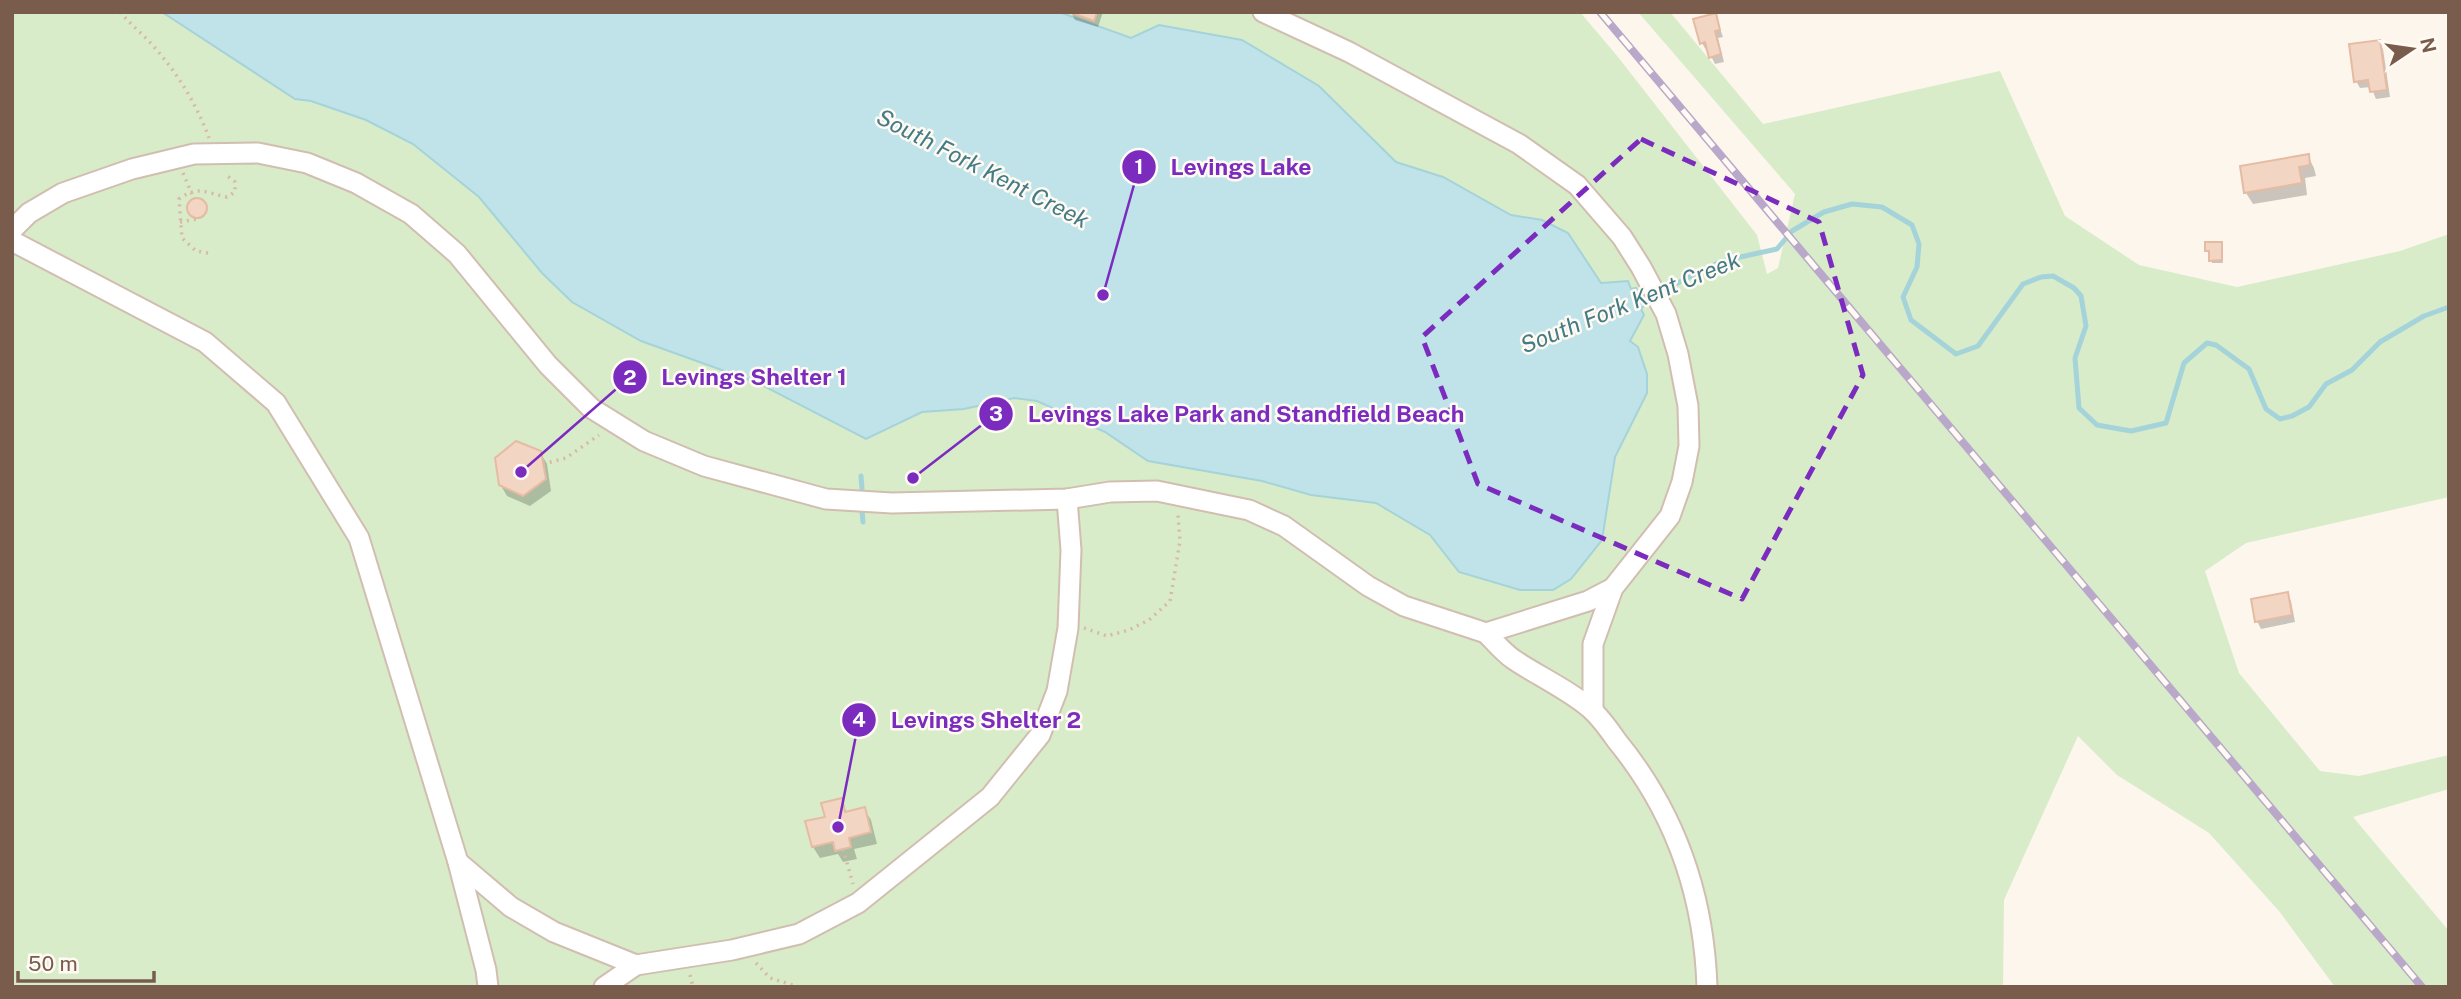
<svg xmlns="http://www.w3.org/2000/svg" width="2461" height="999" font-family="'Public Sans',sans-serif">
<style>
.green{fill:#d8ecc9}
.water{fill:#bfe3e8;stroke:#a5d3da;stroke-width:2}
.shadow{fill:#0003}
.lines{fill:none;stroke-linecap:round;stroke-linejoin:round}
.stream{stroke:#a5d3da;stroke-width:5}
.building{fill:#f3d5c3;stroke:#e6bba3;stroke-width:2}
.minor-casing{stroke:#d1beb0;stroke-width:23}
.path{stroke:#d9b8a5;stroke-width:3.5;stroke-dasharray:2 5;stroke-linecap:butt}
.minor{stroke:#fff;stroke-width:19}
.rail-casing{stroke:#b9a8c9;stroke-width:8}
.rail{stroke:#fffaf3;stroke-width:5;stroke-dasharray:16;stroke-linecap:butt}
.marked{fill:none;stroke:#7b2cbf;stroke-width:5;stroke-dasharray:14 9;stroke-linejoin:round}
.labels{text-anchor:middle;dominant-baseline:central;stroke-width:5;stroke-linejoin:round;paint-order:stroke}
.water-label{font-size:23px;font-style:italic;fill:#437c86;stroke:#fffaf3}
.leader{fill:none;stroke:#7b2cbf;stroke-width:2.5}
.callout-dot{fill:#7b2cbf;stroke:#fffaf3;stroke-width:2.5}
.mark-label{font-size:21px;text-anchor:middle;font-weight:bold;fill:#fff}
.callout-label{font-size:23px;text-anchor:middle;font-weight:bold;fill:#7b2cbf;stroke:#fffaf3;stroke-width:5;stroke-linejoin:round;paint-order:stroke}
</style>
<rect width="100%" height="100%" fill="#fdf6ec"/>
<!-- green -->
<polygon class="green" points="12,12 1580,12 1618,57 1757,235 1767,274 1778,268 1795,194 1638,12 1670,12 1763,124 2000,71 2065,216 2139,265 2237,287 2400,251 2449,234 2449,497 2246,543 2205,571 2239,673 2320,771 2359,776 2449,755 2449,789 2353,817 2449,931 2449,987 2335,987 2279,911 2209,833 2117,775 2078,736 2004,900 2003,987 12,987"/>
<!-- water -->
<polygon class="water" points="162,12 1059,12 1131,38 1159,25 1242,40 1319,86 1396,162 1443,177 1511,215 1542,220 1568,233 1601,283 1628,281 1631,289 1636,288 1645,305 1641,309 1644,315 1630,341 1638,347 1647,374 1647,393 1615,457 1602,540 1571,579 1553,590 1520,590 1459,572 1430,535 1376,503 1311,495 1262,481 1148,461 1105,432 1037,401 1014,398 964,409 922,412 866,439 758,383 641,341 572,302 542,273 479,197 413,144 366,120 311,101 295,99"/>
<!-- shadow -->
<g class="shadow">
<polygon points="1071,12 1103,12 1098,27 1075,20"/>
<polygon points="1715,15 1723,37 1718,38 1724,62 1715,64 1708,50 1706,50 1702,43"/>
<polygon points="2379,42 2383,49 2390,97 2376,99 2371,87 2360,88 2356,81"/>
<polygon points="2308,156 2314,168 2316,176 2305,178 2307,195 2253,204 2246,193"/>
<circle cx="198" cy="210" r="9"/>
<polygon points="2221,243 2223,263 2212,263 2210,254 2207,251"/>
<polygon points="540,452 547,464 551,491 530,506 507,496 500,484"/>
<polygon points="2287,594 2291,601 2295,622 2261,629 2257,621"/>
<polygon points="841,800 847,813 864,809 871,820 877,844 854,849 857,859 843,862 838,854 820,858 813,847 827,818"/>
</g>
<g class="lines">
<!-- stream -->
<g class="stream">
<polyline points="1637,303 1722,261 1777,249 1792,231 1824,212 1852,204 1882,207 1912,225 1919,244 1917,267 1903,297 1911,320 1956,354 1978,346 2023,284 2041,277 2053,276 2074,288 2081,296 2086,326 2075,358 2079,408 2097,425 2131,431 2166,423 2184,363 2207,343 2216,345 2249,369 2266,409 2280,419 2292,416 2309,407 2326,384 2352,370 2380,342 2424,316 2449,307"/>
<polyline points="861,476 862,489"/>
<polyline points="862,511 863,522"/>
</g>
</g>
<!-- building -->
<g class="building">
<polygon points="1069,12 1097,12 1094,21"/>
<polygon points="1716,13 1720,30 1715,31 1721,54 1709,58 1705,42 1700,44 1693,19"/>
<polygon points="2380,40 2387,90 2370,92 2368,80 2354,82 2349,44"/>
<polygon points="2309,154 2310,165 2299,167 2302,183 2244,193 2240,166"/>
<circle cx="197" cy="208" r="10"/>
<polygon points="2205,242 2222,242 2222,260 2209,261 2209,251 2205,251"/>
<polygon points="516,441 541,451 546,479 523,496 499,485 495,458"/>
<polygon points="2288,592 2292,615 2255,622 2251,599"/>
<polygon points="842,798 845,812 865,807 871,832 849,838 851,847 835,851 833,842 812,847 805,821 825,817 821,803"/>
</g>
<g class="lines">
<!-- minor casing -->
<g class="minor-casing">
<g id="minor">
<polyline points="1263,12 1349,52 1519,144 1577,185 1622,237 1641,267 1666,314 1678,354 1688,406 1689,446 1682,482 1670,516 1613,588 1593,644 1593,711"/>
<polyline points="12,230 29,213 63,193 132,169 194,154 258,153 307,163 356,183 411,214 457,254 548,365 591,408 644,441 704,466 826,499 892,503 1067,499 1110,492 1157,491 1249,510 1284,526 1368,586 1404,606 1486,633 1588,601 1613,588"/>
<polyline points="12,241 205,342 276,403 359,538 458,862 486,970 488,987"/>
<path d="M1486 633C1495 642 1503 652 1513 659 1536 675 1575 693 1594 712 1602 720 1610 731 1617 741 1675 812 1704 895 1707 987"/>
<polyline points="458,862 511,907 554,932 636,965"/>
<polyline points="604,987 636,965 732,950 799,934 858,903 990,797 1040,735 1057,691 1068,628 1071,550 1067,499"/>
</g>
</g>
<!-- path -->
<g class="path">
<path d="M120 12C131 25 144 35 155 48 178 74 197 105 209 138"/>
<polyline points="183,173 194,199"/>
<polyline points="180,222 197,219"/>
<path d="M208 253 196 251 182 238 179 199C198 185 206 193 227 197L235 192V182L225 174"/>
<polyline points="543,464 566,458 599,435"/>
<polyline points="1084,628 1107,636 1129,630 1149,620 1170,601 1180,541 1178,515"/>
<polyline points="843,849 853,884"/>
<polyline points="756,963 770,978 799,987"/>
<polyline points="690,975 693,987"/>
</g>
<!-- minor -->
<use href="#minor" class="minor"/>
<!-- rail casing -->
<g class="rail-casing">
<polyline id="rail" points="1600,12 2422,987"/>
</g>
<!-- rail -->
<use href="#rail" class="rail"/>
</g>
<!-- marked area -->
<path class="marked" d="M1641 139 1819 222 1863 375 1742 599 1478 484 1422 337Z"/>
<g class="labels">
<!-- water labels -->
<g class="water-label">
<text transform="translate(983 168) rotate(27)">South Fork Kent Creek</text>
<text transform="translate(1630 302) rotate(-22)">South Fork Kent Creek</text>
</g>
</g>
<!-- callouts -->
<path class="leader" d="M1103 295L1139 167M521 472L630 377M913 478L996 414M838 827L859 720"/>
<g class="callout-dot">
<circle cx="1103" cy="295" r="7"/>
<circle cx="521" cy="472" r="7"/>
<circle cx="913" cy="478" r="7"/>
<circle cx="838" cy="827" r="7"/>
<circle cx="1139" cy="167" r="18"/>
<circle cx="630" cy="377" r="18"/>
<circle cx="996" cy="414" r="18"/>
<circle cx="859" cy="720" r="18"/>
</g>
<g class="mark-label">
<text x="1139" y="174">1</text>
<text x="630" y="385">2</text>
<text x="996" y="421">3</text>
<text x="859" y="727">4</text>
</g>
<g class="callout-label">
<text x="1241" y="175">Levings Lake</text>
<text x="754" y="385">Levings Shelter 1</text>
<text x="1246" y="422">Levings Lake Park and Standfield Beach</text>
<text x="986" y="728">Levings Shelter 2</text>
</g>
<!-- border -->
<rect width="2461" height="999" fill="none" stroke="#7a5c4d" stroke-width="28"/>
<!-- north arrow -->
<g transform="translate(2412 49) rotate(77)" stroke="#fffaf3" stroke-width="5" paint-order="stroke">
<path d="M0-5L12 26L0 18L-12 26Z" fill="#7a5c4d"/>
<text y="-10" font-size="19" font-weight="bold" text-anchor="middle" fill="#7a5c4d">N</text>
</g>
<!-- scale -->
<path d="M18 971v10h136v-10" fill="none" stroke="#7a5c4d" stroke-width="3.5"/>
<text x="28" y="971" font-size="21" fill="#7a5c4d" stroke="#fffaf3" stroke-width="5" paint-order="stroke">50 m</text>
</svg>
